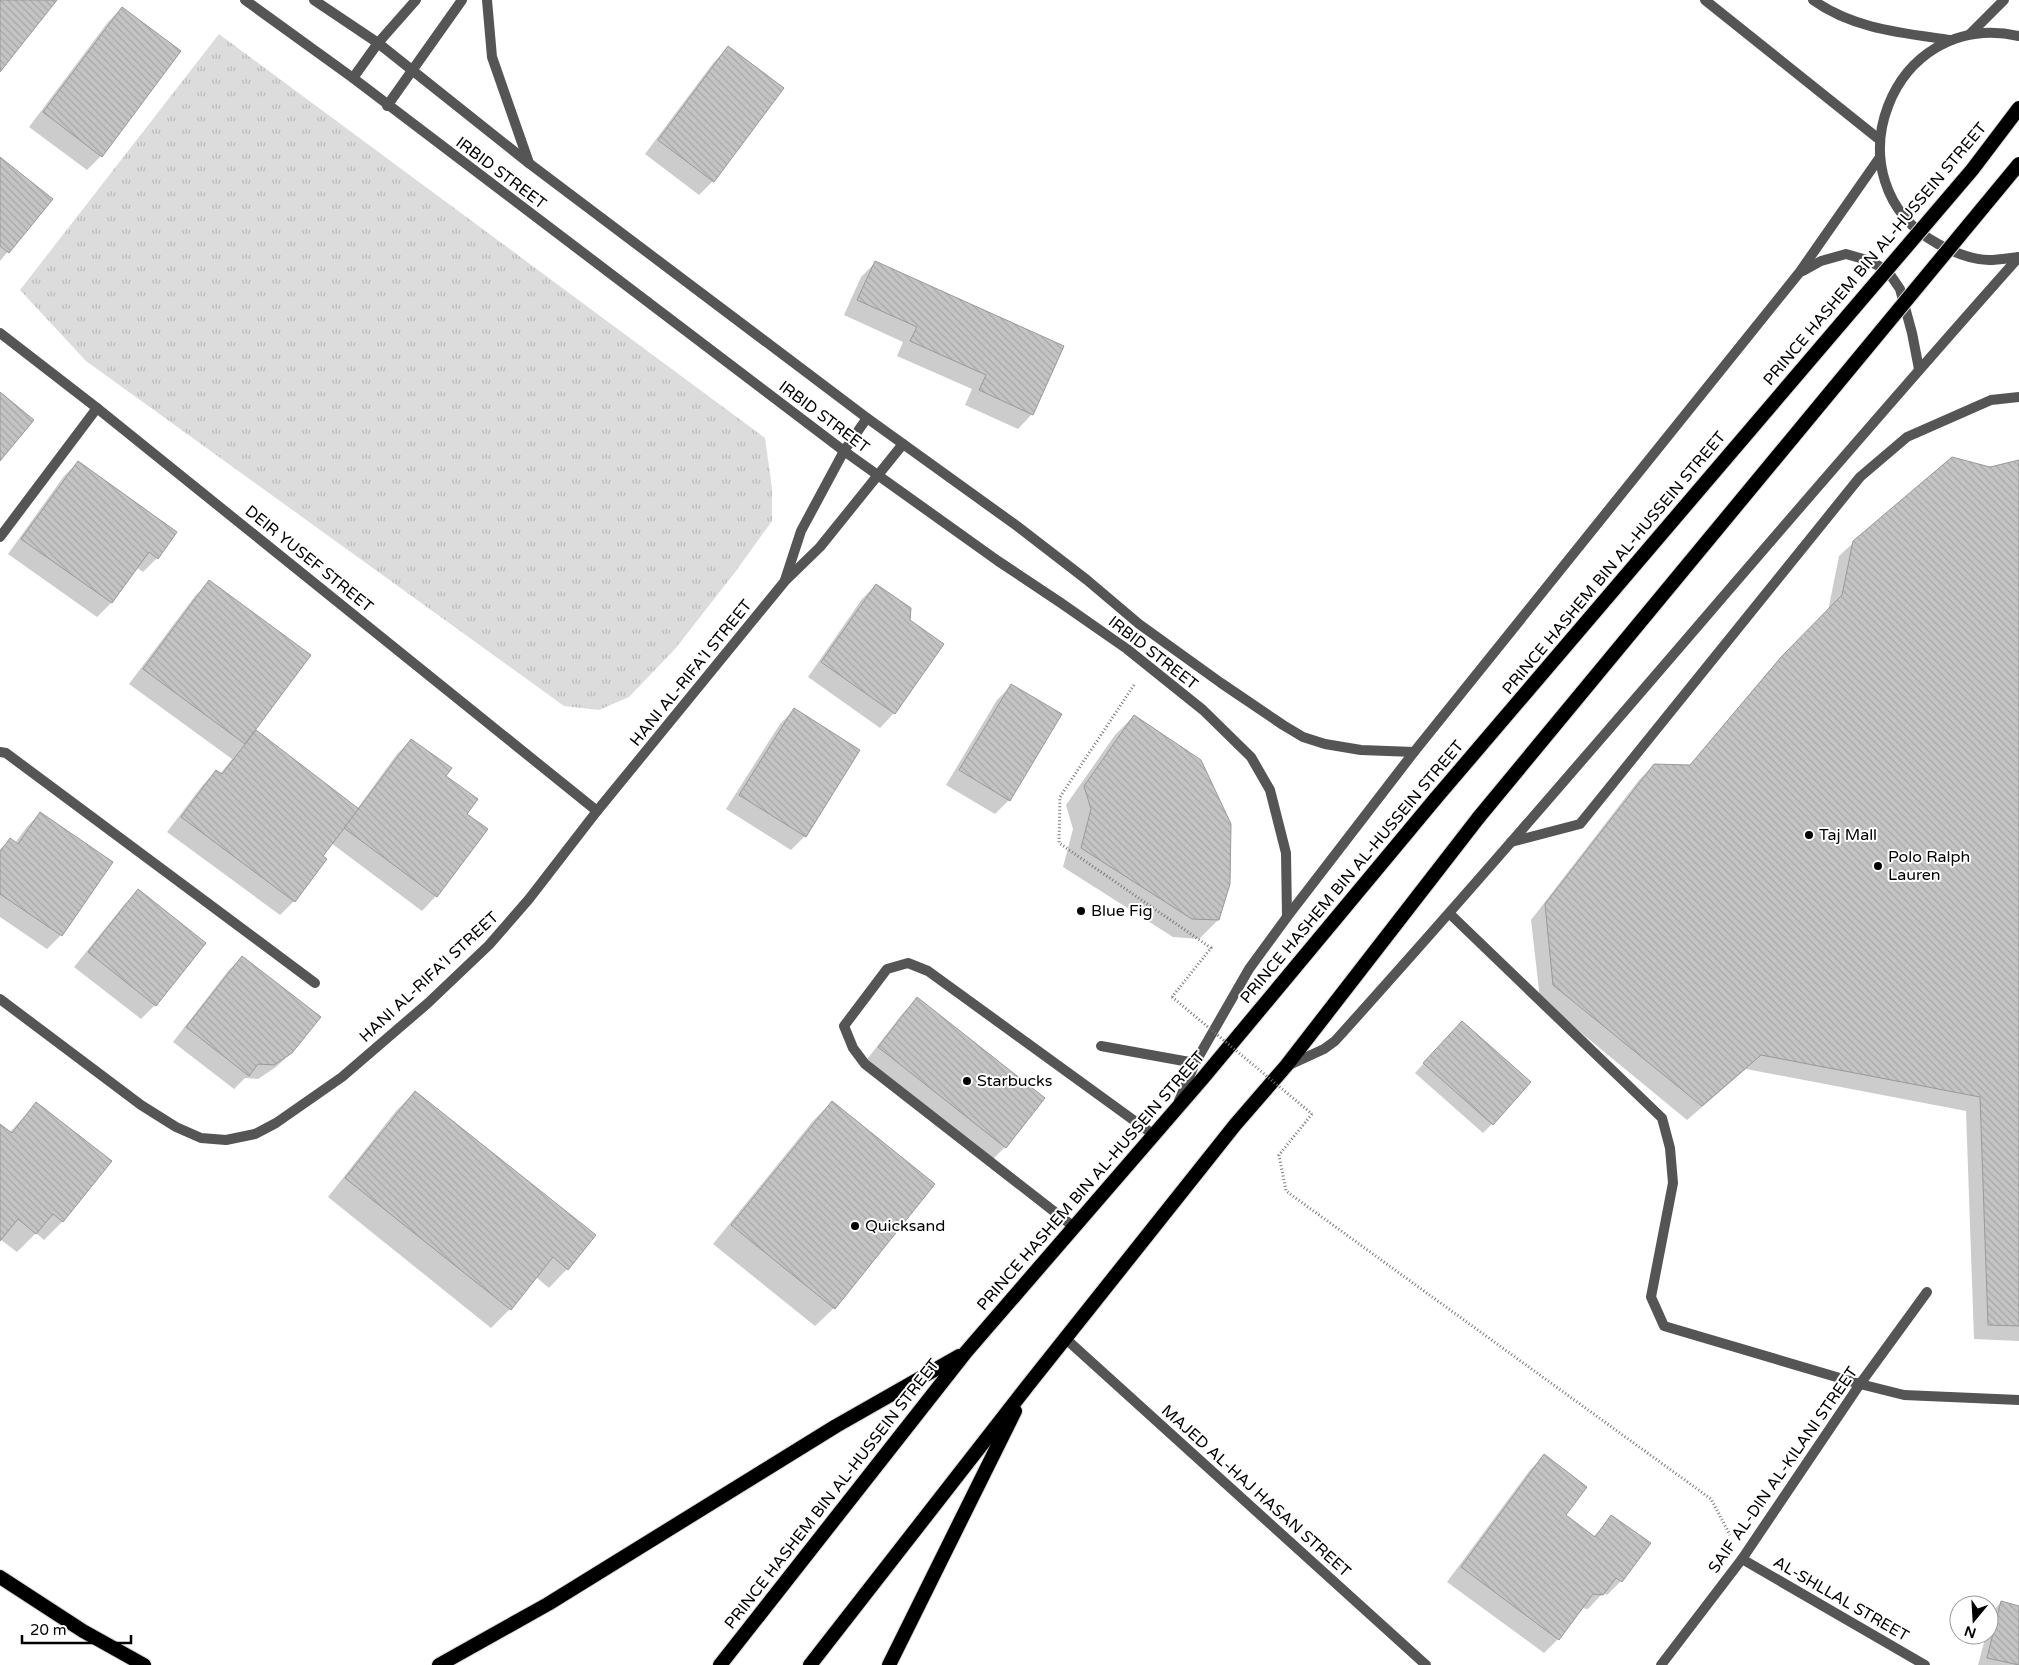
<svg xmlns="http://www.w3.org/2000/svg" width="2019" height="1665" font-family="'Varela Round',sans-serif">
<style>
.grass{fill:url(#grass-tufts)}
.shadow{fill:#0003}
.building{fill:url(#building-back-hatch);stroke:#999}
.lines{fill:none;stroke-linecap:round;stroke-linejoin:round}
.trunk-casing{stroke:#dbdbdb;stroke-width:16}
.path{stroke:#777;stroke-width:3;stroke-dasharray:1 2.5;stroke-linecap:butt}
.service{stroke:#555;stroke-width:10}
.minor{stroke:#555;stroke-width:10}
.tertiary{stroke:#555;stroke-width:10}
.trunk{stroke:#000;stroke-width:14}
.trunk-bridge-casing{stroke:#dbdbdb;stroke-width:16;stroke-linecap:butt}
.path-bridge{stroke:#777;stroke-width:3;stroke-dasharray:1 2.5;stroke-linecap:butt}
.trunk-bridge{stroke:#000;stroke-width:14}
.poi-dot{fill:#000;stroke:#fff;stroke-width:2}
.labels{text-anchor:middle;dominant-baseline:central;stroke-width:4;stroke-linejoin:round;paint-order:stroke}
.street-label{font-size:16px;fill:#000;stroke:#fff}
.poi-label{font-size:16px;fill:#000;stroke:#fff;text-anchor:start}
</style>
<defs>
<pattern id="grass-tufts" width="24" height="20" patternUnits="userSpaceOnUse" patternTransform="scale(1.25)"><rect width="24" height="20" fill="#dcdcdc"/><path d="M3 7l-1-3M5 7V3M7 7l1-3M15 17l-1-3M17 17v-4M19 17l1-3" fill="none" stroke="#bbb"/></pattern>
<pattern id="building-back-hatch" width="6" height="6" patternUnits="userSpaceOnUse" patternTransform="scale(1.25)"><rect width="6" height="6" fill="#c4c4c4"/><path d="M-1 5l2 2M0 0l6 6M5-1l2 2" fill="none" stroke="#a7a7a7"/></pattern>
</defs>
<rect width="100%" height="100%" fill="#fff"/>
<!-- grass -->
<polygon class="grass" points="219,34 765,438 772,488 772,521 736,571 675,649 629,697 599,710 564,706 86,361 20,290"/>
<!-- shadow -->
<g class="shadow">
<polygon points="122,8 101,156 87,170 29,127 108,22"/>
<polygon points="728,48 713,181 699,195 645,154 714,62"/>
<polygon points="0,158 51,199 0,261"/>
<polygon points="875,263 1032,414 1018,429 965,405 972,389 897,356 903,342 844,315 861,277"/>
<polygon points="2019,461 2019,1341 1974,1339 1966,1111 1746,1069 1687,1120 1540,999 1531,920 1639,780 1654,765 1689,767 1768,672 1828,611 1839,556 1854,542 1990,468"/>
<polygon points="78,462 157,558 143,572 136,567 111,603 97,617 8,554 64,476"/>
<polygon points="209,582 254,731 357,809 397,754 411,740 444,776 466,814 486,829 436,896 422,911 331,843 294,901 280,915 167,832 202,786 216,771 220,774 232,759 129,684 195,596"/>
<polygon points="876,585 894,713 880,728 808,677 862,599"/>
<polygon points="1011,686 1009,800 995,814 946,785 997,700"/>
<polygon points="794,710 805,836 791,850 726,809 780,724"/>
<polygon points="1134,716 1218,920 1199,939 1173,937 1063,867 1073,829 1066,805 1115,735"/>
<polygon points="40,813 61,935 47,949 0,917 0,849 10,840 15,843 26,828"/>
<polygon points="138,891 155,1005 141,1019 74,967 124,905"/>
<polygon points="242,957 291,1053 276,1067 258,1079 245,1078 234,1089 173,1042 228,971"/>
<polygon points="918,999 1005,1147 991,1161 865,1062 903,1013"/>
<polygon points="1452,1032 1492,1124 1483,1133 1415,1073"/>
<polygon points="415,1092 567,1269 549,1288 536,1277 510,1309 491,1328 328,1197 396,1111"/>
<polygon points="832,1102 834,1308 815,1326 713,1244 813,1121"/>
<polygon points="37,1103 63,1221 44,1240 36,1233 17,1252 0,1239 0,1126 9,1133"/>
<polygon points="1544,1456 1564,1516 1593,1537 1612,1517 1621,1581 1607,1595 1603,1593 1588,1609 1581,1608 1558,1639 1544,1653 1447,1582 1530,1470"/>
<polygon points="2001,1602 2019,1607 2019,1665 1978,1665 1986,1635 1989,1635 1989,1624 1992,1612"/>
</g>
<!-- building -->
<g class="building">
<polygon points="0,0 57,0 0,72"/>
<polygon points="122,7 181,51 102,157 43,112"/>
<polygon points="728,46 784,88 714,182 658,140"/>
<polygon points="0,157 53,199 9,253 0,246"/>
<polygon points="875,261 1064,346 1033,415 979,390 986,375 910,341 917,327 857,300"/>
<polygon points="0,392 34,420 0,461"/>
<polygon points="1952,457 1990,467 2019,460 2019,1326 1988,1325 1980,1097 1761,1055 1702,1106 1553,985 1545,904 1654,764 1690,765 1782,656 1842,595 1853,541"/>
<polygon points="78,461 177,532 158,559 149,552 112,603 21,539"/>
<polygon points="209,580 311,655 245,744 143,669"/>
<polygon points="876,584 911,608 910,620 944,644 895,714 821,662"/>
<polygon points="1011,684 1062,714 1010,801 959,770"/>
<polygon points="794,708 860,750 806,837 739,795"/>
<polygon points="1134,715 1201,760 1231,824 1230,884 1219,920 1192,919 1081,848 1091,809 1084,786"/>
<polygon points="256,730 359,809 323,856 327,859 295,902 181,817 216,770 222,774"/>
<polygon points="411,739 452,768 446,776 478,799 467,814 488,829 437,897 344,828"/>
<polygon points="40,812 113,862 62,936 0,894 0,852 10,838 18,844"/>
<polygon points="138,889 206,943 156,1006 88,952"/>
<polygon points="242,956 321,1017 292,1053 274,1065 258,1064 249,1076 186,1027"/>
<polygon points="917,997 1045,1098 1006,1148 878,1047"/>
<polygon points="1462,1021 1531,1082 1493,1125 1423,1063"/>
<polygon points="415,1091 596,1235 568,1270 553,1257 511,1310 345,1178"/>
<polygon points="832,1101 935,1184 835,1309 731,1225"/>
<polygon points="36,1102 112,1161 63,1222 53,1214 36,1234 18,1219 0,1241 0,1124 12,1133"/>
<polygon points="1544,1454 1587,1487 1566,1515 1595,1537 1611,1515 1651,1543 1622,1582 1616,1578 1603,1595 1593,1594 1559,1640 1461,1567"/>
<polygon points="2001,1601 2019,1606 2019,1665 1987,1658"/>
</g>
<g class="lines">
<!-- trunk casing -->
<g class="trunk-casing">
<g id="trunk">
<polyline points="0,1577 83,1631 144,1665"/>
<polyline points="439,1665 548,1604 836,1426 959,1356"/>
<polyline points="720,1665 966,1352 1203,1078 1436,798"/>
<polyline points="810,1665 1029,1384 1235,1125 1286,1066 1479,817"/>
<polyline points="889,1665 1015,1411"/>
</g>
</g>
<!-- path -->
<g class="path">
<polyline points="1134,685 1060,797 1059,843 1211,948 1172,997"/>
<polyline points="1312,1114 1279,1155 1286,1191 1711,1499 1730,1535"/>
</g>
<!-- service -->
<g class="service">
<polyline points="1511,842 1580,824 1860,477 1907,437 1991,400 2019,397"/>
<polyline points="1450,914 1662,1118 1670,1148 1673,1183 1651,1297 1664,1326 1860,1384"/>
<polyline points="1101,1046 1195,1063"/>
<polyline points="1074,1227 865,1064 853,1048 844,1026 887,969 908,963 928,971 1154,1135"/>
</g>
<!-- minor -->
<g class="minor">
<polyline points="245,0 353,78 844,451 998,561 1061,603 1127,649 1203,710 1251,757 1270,790 1286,853 1287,917"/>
<polyline points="314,0 378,43 530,164 867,418 1017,526 1087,580 1139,624 1221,683 1283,725 1303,737 1325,744 1361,750 1414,752"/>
<polyline points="487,0 492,57 529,163"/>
<polyline points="353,78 378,43 416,0"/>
<polyline points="387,106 462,0"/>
<polyline points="0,333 97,408 597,811"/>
<polyline points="0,537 97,408"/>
<polyline points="785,580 801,531 844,451 867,418"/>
<polyline points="0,752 6,753 315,983"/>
<polyline points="0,999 141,1105 176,1127 201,1138 226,1140 255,1134 276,1123 342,1077 428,1003 489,945 529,899 597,811 785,581 820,547 903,444"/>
<polyline points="1066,1339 1426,1665"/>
<polyline points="1860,1384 1904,1395 2019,1400"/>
<polyline points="1742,1559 1925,1665"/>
<polyline points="1661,1665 1742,1559 1860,1384 1927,1292"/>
</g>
<!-- tertiary -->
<g class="tertiary">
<polyline points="1705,0 1880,140"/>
<path d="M1813 0C1853 29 1903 33 1950 40"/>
<polyline points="1970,34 2004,0"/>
<path d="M2019 36C1891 7 1825 182 1938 244 1953 252 1971 260 1989 260 1999 260 2009 258 2019 257"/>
<polyline points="1803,271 1821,261 1846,254 1867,260 1887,270 1900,289 1912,333 1919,369"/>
<path d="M1287 1066 1324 1049 1335 1041C1567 784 1788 516 2019 257"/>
<polyline points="1179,1101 1195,1063 1249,969 1287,917 1414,752 1799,273 1880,157"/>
</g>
<!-- trunk -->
<use href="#trunk" class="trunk"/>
<!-- trunk-bridge casing -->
<g class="trunk-bridge-casing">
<g id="trunk-bridge">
<polyline points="1436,798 1972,170 2019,108"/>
<polyline points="1479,817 2019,164"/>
</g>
</g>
<!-- path-bridge -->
<polyline class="path-bridge" points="1172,997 1312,1114"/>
<!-- trunk-bridge -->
<use href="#trunk-bridge" class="trunk-bridge"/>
</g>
<!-- markers -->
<g class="poi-dot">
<circle cx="1809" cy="835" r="5"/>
<circle cx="1878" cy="866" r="5"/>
<circle cx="1081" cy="911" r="5"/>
<circle cx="967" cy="1081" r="5"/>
<circle cx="855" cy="1226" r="5"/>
</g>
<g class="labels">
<!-- street labels -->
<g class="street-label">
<text transform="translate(501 173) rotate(37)">IRBID STREET</text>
<text transform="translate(1875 254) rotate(-50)">PRINCE HASHEM BIN AL-HUSSEIN STREET</text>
<text transform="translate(824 417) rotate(37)">IRBID STREET</text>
<text transform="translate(309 559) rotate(39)">DEIR YUSEF STREET</text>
<text transform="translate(1614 563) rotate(-50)">PRINCE HASHEM BIN AL-HUSSEIN STREET</text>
<text transform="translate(1153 653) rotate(38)">IRBID STREET</text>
<text transform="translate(691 673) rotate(-51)">HANI AL-RIFA'I STREET</text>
<text transform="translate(1352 872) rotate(-50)">PRINCE HASHEM BIN AL-HUSSEIN STREET</text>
<text transform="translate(429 977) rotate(-43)">HANI AL-RIFA'I STREET</text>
<text transform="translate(1091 1181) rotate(-49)">PRINCE HASHEM BIN AL-HUSSEIN STREET</text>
<text transform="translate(1783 1470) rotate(-55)">SAIF AL-DIN AL-KILANI STREET</text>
<text transform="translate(1256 1491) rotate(42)">MAJED AL-HAJ HASAN STREET</text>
<text transform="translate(832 1494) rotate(-52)">PRINCE HASHEM BIN AL-HUSSEIN STREET</text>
<text transform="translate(1841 1599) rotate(30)">AL-SHLLAL STREET</text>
</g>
<!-- poi labels -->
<g class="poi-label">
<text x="1819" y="835">Taj Mall</text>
<text x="1888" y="857">Polo Ralph<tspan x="1888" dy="18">Lauren</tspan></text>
<text x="1091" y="911">Blue Fig</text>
<text x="977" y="1081">Starbucks</text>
<text x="865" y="1226">Quicksand</text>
</g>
</g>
<!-- north arrow -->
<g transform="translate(1974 1620) rotate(198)"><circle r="24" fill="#ffffff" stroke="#999999"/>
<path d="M0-4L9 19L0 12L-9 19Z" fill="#000000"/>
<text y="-8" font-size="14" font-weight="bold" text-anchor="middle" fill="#000000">N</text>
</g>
<!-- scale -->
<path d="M22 1635v8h109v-8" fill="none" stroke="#000000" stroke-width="2.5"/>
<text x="30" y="1635" font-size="15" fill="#000000" stroke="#ffffff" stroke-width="4" paint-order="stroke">20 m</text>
</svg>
